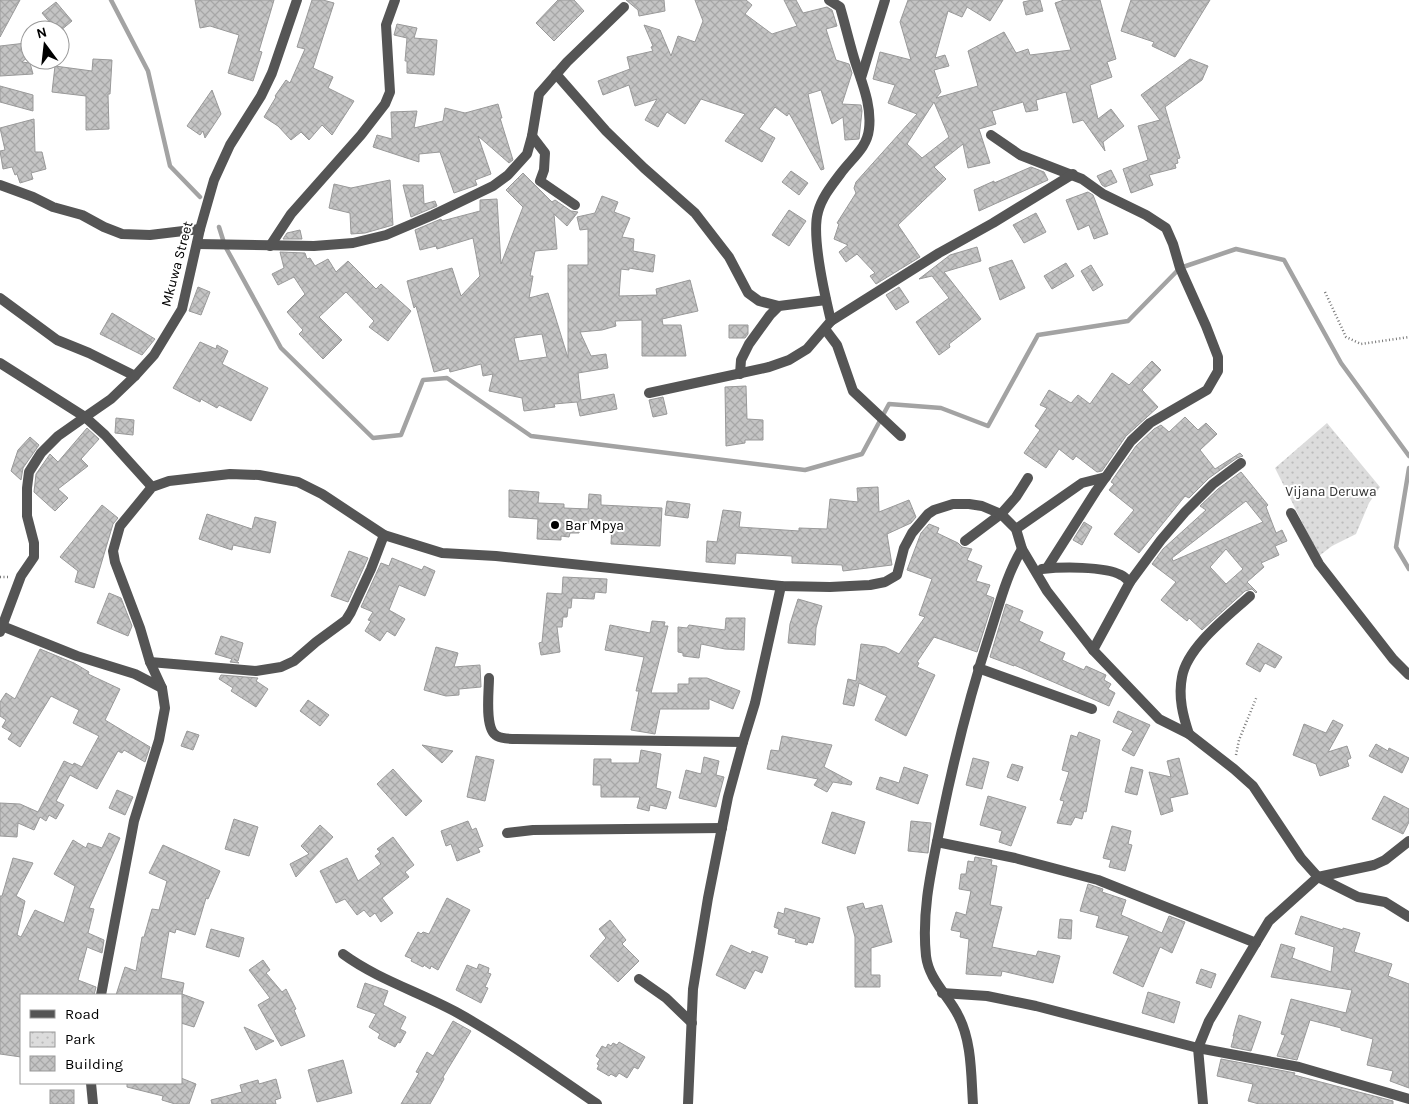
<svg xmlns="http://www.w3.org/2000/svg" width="1409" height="1104" font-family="Karla,sans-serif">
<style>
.park{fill:url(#park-dots)}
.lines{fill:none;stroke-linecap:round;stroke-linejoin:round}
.stream{stroke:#a3a3a3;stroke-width:4.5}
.building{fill:url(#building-cross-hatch);stroke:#999;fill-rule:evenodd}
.path{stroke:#777;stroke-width:2.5;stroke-dasharray:1 2.5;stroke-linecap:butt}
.minor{stroke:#555;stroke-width:10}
.poi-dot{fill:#000;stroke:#fff;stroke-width:2}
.labels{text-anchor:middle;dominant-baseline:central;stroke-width:4;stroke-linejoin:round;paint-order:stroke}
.street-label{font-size:14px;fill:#000;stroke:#fff}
.park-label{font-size:14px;fill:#333;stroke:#fff}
.poi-label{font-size:14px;fill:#000;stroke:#fff;text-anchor:start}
</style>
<defs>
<pattern id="park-dots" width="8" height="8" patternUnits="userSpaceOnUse" patternTransform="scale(1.25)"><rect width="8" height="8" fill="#dcdcdc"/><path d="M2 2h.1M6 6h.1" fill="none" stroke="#bbb" stroke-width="1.8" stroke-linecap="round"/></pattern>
<pattern id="building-cross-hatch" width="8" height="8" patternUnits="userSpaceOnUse" patternTransform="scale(1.25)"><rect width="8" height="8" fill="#c4c4c4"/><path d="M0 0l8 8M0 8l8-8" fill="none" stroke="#a7a7a7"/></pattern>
</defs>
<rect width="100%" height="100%" fill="#fff"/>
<!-- park -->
<polygon class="park" points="1327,423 1380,487 1369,503 1356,534 1332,546 1319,556 1275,468"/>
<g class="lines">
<!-- stream -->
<g class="stream">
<polyline points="111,0 148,71 170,166 200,197"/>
<polyline points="219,227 225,246 281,348 373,438 401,435 423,380 447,378 531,436 805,470 862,454 889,404 941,408 988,426 1038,335 1128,321 1180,268 1236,249 1284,260 1341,363 1409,456"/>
<polyline points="1409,468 1396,547 1409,569"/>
</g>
</g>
<!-- building -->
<g class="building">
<polygon points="0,0 20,0 0,37"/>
<polygon points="195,0 274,0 259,51 262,52 253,81 228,73 239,35 210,26 200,28"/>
<polygon points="312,0 323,0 334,3 313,68 333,77 328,88 354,101 332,135 322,125 309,140 301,132 291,140 278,126 264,117 276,97 275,96 286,80 290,83 305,49 297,47"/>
<polygon points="558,0 574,0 584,11 554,41 536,23"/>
<polygon points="626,0 664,0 665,11 639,16 638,10"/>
<polygon points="695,0 746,0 752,5 745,14 772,34 797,26 784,0 796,0 803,13 827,7 832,10 837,26 826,29 836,60 849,64 852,73 842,104 861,105 862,111 859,139 845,140 843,117 832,124 821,90 808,94 824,169 821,170 789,113 787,116 775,107 759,129 775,138 762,162 725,141 745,114 701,99 685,124 667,112 658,127 645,120 657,99 635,106 629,85 603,95 598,81 630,69 627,57 653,51 651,47 653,46 644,25 660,30 671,56 678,36 695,42 703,21"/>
<path d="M908 0H1003L990 21 967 7 962 17 948 11 935 58 945 55 949 66 934 70 941 92 936 98 978 86 968 51 1004 32 1016 53 1028 49 1030 55 1071 50 1055 3 1064 0H1100L1116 59 1107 62 1112 77 1090 85 1098 119 1111 109 1124 126 1103 142 1105 151 1083 120 1073 123 1066 92 1036 100 1038 110 1026 112 1023 102 992 111 996 124 979 129 990 163 968 168 963 144 934 167 946 179 898 225 920 257 876 284 870 276 875 273 857 254 846 262 839 252 848 245 834 239 839 224 837 223 856 193 854 188 856 182 917 114 888 103 895 85 873 79 880 52 911 60 900 22ZM934 102 949 137 922 158 907 144Z"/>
<polygon points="1032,0 1040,0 1043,11 1026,15 1023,2"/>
<polygon points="1131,0 1210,0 1175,57 1152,46 1154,42 1121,31"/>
<polygon points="56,2 72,21 60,31 56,30 42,13"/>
<polygon points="397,24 417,28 414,38 437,40 434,75 407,73 407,61 405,61 407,38 394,35"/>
<polygon points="26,43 29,56 22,62 30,63 33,74 0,76 0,46"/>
<polygon points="93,59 112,60 110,94 108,94 109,129 86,130 86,96 52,92 55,66 92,71"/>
<polygon points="1190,59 1208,66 1202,80 1165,107 1180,158 1177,159 1178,163 1175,164 1176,168 1149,175 1153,185 1131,193 1123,169 1148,160 1138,126 1160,120 1141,95"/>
<polygon points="0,86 33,95 33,111 0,102"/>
<polygon points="212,90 221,114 205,138 203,131 200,135 187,126"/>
<polygon points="498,104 502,118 500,118 513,160 509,163 478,136 491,174 475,180 477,185 454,193 440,152 419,154 419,162 373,147 377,135 392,139 391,112 417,111 414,128 443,121 445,108 465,113"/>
<polygon points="34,119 35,152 42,152 46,169 31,173 33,179 20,183 17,174 15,175 12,167 3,169 0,151 5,150 0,128"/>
<polygon points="1031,167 1044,172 1048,180 979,211 974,190 994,181 994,183"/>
<polygon points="1111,170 1117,182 1105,187 1102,185 1097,176"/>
<polygon points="791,171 808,183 799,195 782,182"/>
<path d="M523 173 552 202 555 200 571 211 578 212 567 226 554 214 557 249 535 251 530 276H533L529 298 548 293 568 358V265H588V229L580 230 577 217 595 213 602 196 618 202 614 212 630 218 622 237 634 239 633 251 655 255 653 272 629 268V270L621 269 619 296 657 295 656 289 690 280 698 311 662 319 663 325H681L686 356H642V320L615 321 616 326 602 330 580 332 591 356 606 354 608 368 578 373 581 400 614 394 617 409 580 416 577 402 554 404 555 407 524 411 522 398 489 391 493 374 483 376 481 364 450 372 449 368 434 372 416 306 414 308 407 281 452 268 461 296 480 276 473 238 437 249 436 246 420 250 415 230 441 219 442 221 480 211V200L497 199 501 264 523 207 506 190ZM542 334 547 357 519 361 514 338Z"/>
<polygon points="390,180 393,225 365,233 351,234 350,213 329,208 334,184 351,188"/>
<polygon points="403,185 423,185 424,204 435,201 437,206 411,217"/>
<polygon points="1088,192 1093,195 1108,234 1094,239 1089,225 1078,230 1066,200"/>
<polygon points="789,210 806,221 789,246 772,235"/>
<polygon points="1036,213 1046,232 1024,243 1013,225"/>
<polygon points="300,230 302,239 283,239 287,233"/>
<polygon points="977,247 981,261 944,272 981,319 949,344 950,347 939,355 916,322 949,298 932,276 919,279 950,255"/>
<polygon points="280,252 305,253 307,259 310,258 315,266 328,259 336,272 348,261 376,289 381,284 411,311 388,341 369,327 374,321 346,292 319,317 342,340 323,359 299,334 303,330 287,312 305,294 294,277 278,285 272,274 284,268"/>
<polygon points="1012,260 1025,288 1000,300 989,268"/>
<polygon points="1066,263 1074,276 1052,289 1044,276"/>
<polygon points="1091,265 1103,285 1093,291 1081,271"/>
<polygon points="198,287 210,292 201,315 189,311"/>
<polygon points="899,287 909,302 896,310 886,295"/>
<polygon points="112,313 155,339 142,355 100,334"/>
<polygon points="729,325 748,325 748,334 745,338 729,338"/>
<polygon points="200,342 216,349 217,345 228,351 222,364 268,388 251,421 219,405 217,408 201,399 200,402 173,388"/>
<polygon points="1152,361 1161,370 1142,390 1158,407 1126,436 1102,471 1097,472 1076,456 1073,460 1059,449 1046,468 1024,453 1040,430 1035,426 1047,408 1040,405 1049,390 1071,403 1078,395 1090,404 1112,373 1129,385"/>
<polygon points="746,386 747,419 763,420 763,440 745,440 745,443 726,446 725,387"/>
<polygon points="663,397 667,414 653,417 649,400"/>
<polygon points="1185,417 1198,430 1206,423 1217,434 1200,450 1215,469 1240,453 1243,456 1237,458 1209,478 1189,498 1185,496 1139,553 1114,534 1134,510 1109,490 1114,484 1111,482 1136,446 1154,429 1161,425 1169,432"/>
<polygon points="116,418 134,420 133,435 115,433"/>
<polygon points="87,428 99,439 81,459 88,466 58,489 68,498 55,511 34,492 36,474 50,454 58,462"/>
<polygon points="30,437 39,445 23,468 21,480 11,471 18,450"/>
<path d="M1241 472 1268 505 1266 507 1276 533 1282 530 1287 541 1275 546 1279 555 1261 563 1264 567 1247 582 1257 592 1256 593 1252 589 1245 591 1202 630 1189 618 1187 621 1161 600 1176 582 1152 564 1163 549 1206 510 1200 506 1218 489ZM1246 501 1263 522 1173 561 1172 558ZM1226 549 1243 569 1226 584 1210 567Z"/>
<polygon points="878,487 879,512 909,500 916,517 911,523 887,534 892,565 843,571 842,565 792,563 792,556 736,553 735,564 706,562 707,541 717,542 723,510 741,512 739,527 799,531 799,528 827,529 830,499 858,502 857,488"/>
<polygon points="509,490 539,492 538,503 564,504 564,508 588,509 589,494 601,495 601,505 662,508 660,546 611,544 612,524 580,523 579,533 570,533 569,537 561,536 561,540 537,539 538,519 509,517"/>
<polygon points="667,501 690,504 688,518 665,515"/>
<polygon points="102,505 118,518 113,524 94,588 75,582 78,571 60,557"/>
<polygon points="207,514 252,529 255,517 276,522 270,553 233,545 232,550 199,539"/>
<polygon points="1084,522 1092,527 1082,545 1073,540"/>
<polygon points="929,524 939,528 937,533 958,543 962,547 972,549 967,560 982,566 976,581 990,585 986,595 994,598 977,652 934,637 917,662 919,663 917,667 935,675 906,736 875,720 887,696 859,683 854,706 843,704 848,679 856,681 861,644 885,647 899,654 925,617 919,615 932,579 907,570 921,533"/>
<polygon points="349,551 368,558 348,602 331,596"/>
<polygon points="392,558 422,570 424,566 435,571 425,596 399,585 389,610 405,619 395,636 387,631 380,641 365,631 371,621 368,620 373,612 361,607 381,563 389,566"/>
<polygon points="563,577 607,579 606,593 595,592 594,599 572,598 571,608 568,608 567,617 563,617 562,627 557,627 560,652 541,655 539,643 542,642 547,593 562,594"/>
<polygon points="109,593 121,598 132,626 128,636 97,623"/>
<polygon points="798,599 822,606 816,628 815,645 788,643 790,624"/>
<polygon points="1006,604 1023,611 1019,621 1043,632 1039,641 1065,653 1062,660 1084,670 1086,666 1106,675 1104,680 1111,684 1108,689 1115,693 1109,706 1014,665 1014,666 990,657"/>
<polygon points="726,618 745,618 744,650 725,649 701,644 699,658 683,656 683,653 678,652 678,627 687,628 689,625 725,630"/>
<polygon points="652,621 665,622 664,626 668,626 651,693 678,693 678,684 689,684 689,678 707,678 740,691 733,709 709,699 709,709 660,709 655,734 631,730 639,691 636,691 644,657 605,650 610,625 650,633"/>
<polygon points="221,636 243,643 238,661 234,659 239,663 230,662 232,659 215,654"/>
<polygon points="1258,643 1282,657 1275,668 1265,663 1260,672 1246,664"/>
<polygon points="436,647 458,653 454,667 480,665 481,687 459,689 459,695 446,696 424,690"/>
<polygon points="40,649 74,663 89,672 88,674 120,689 105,720 150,747 145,762 124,750 122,753 118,751 97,789 70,775 56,801 64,805 56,819 49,815 46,821 40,817 34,830 18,823 17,837 0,836 0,803 20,804 38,812 64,761 73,765 74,763 82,767 99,736 73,723 79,710 51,696 20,747 8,739 12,733 2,727 6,720 0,716 0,702 6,693 15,699"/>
<polygon points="221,675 258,678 256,681 268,689 256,707 231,691 233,688 219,679"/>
<polygon points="308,700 329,715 320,726 300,711"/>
<polygon points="1118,711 1150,725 1134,756 1122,750 1133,731 1113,722"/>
<polygon points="1333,720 1343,725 1328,752 1347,746 1351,758 1347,760 1349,766 1320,776 1316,764 1293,755 1304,724 1326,733"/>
<polygon points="187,731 199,735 193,750 181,746"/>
<polygon points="1079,732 1100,740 1086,812 1084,811 1082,819 1075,817 1071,825 1057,823 1064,801 1060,800 1069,772 1062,770 1071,735 1077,737"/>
<polygon points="782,736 832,745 824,767 852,782 851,785 833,782 827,792 814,785 818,779 767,769 771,750 779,751"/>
<polygon points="1376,744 1388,751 1389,748 1409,758 1402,773 1369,756"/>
<polygon points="422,745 453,751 442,763"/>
<polygon points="641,750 661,754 656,788 671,792 666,809 650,805 649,811 637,808 640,797 601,797 601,785 593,785 594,759 611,759 611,763 639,763"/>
<polygon points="476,756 494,760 485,801 467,797"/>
<polygon points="704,757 719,761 716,775 724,777 716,807 679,798 686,770 701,774"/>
<polygon points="973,758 989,762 982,789 966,785"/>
<polygon points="1179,758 1188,794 1170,798 1173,811 1161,815 1149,772 1171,777 1167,761"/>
<polygon points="1012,764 1023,767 1018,781 1007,777"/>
<polygon points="904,767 928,775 918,804 876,789 880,777 899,783"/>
<polygon points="1131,767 1143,770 1137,795 1125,792"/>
<polygon points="393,769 422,801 406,816 377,784"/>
<polygon points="117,790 133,797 125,815 109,808"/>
<polygon points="988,796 1026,807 1011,846 999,842 1002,831 980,825"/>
<polygon points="1384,796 1409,809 1409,822 1403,834 1372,819"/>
<polygon points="832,812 865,822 855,854 822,843"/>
<polygon points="234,819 258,827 249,856 225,849"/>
<polygon points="468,821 472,830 476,828 483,846 478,848 480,852 457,861 451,844 446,846 441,831"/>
<polygon points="911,821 931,823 928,853 908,851"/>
<polygon points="320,825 333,837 296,877 290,864 309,854 301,846"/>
<polygon points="1112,826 1131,831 1128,844 1132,845 1125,871 1109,867 1111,860 1103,858"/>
<polygon points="109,833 120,838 89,908 94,909 88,933 104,940 102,953 87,947 78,980 96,987 94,995 21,995 21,1057 0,1054 0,896 2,896 13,858 33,863 16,896 25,901 17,935 21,937 35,910 64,923 75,886 54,874 73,840 86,848 88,843 102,848"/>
<polygon points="393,837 414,865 405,872 409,877 382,898 393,913 381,922 375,913 370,917 364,910 357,915 345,899 336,903 320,871 347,858 358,881 381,864 375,856 380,852 377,849"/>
<polygon points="163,845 220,871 208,899 206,898 195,935 176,929 175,933 169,931 161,978 184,983 182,994 204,1002 194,1027 181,1023 181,995 116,995 125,967 136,971 142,937 144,937 152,909 159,910 167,881 149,873"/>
<polygon points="975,857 992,860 991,865 997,866 990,905 1002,907 992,947 1036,956 1038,951 1060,956 1053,983 1002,971 1001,976 966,974 969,939 960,937 961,932 951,930 956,912 966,915 971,891 959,889 961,874 966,874 968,861 974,862"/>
<polygon points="1088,884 1103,889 1102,892 1126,900 1121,915 1162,933 1169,916 1185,922 1172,953 1160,947 1143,987 1113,973 1129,936 1096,927 1099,916 1080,911"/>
<polygon points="447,898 470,910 438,970 431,966 430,969 424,965 423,967 411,961 412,959 405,956 418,932 421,934 423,932 429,934"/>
<polygon points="863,903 865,909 882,905 892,942 871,948 871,975 880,975 880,987 855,987 855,937 847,907"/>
<polygon points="785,908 820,918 813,943 808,942 807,945 795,942 796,939 778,934 779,929 774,927 778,912 784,914"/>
<polygon points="1301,916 1343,930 1343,928 1360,933 1354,952 1392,964 1388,976 1409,984 1409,1088 1390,1081 1393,1071 1367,1065 1373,1039 1341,1030 1341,1028 1310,1020 1297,1060 1277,1056 1285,1035 1281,1034 1291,999 1346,1013 1352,990 1271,977 1281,944 1295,948 1292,958 1331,972 1334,947 1295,934"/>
<polygon points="1060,919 1072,920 1071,939 1058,938"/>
<polygon points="610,920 626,940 622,944 639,961 618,982 590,956 606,938 599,929"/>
<polygon points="211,929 244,938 239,957 206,947"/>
<polygon points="731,945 751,954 752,951 768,957 762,973 755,970 745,989 716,975"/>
<polygon points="263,960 270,970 266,973 282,992 286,989 296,1009 294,1010 305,1036 281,1046 258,1005 270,998 249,970"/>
<polygon points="479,964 489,968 488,973 491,974 485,987 488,988 481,1003 456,990 467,965 477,969"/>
<polygon points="1201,969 1216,974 1211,988 1196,983"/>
<polygon points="365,983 388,991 383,1005 406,1017 400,1029 406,1032 400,1043 398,1042 395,1047 378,1038 380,1034 369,1027 376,1014 357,1007"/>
<polygon points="1148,992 1180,1002 1174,1023 1142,1013"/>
<polygon points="1239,1015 1261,1022 1251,1051 1231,1047 1234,1036 1233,1036"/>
<polygon points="453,1021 471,1031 443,1077 444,1079 430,1104 401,1104 419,1073 416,1072 427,1052 433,1056"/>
<polygon points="244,1027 274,1041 256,1050"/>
<polygon points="619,1042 645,1057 638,1069 634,1067 627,1078 619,1073 616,1077 611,1074 609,1076 597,1069 599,1065 597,1064 600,1059 596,1056 602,1046 606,1048 608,1044 611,1046 613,1043 617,1045"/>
<polygon points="1221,1059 1295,1073 1294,1075 1393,1101 1393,1104 1259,1104 1248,1101 1253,1084 1217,1076"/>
<polygon points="343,1060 352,1093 317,1102 308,1070"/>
<polygon points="181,1078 196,1084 189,1104 175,1104 162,1100 163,1096 127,1087 127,1083 181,1083"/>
<polygon points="276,1079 281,1098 275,1100 276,1104 212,1104 211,1100 242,1092 240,1085 258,1080 259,1084"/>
<rect x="50" y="1090" width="24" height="14"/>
</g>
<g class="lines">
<!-- path -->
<g class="path">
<polyline points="1325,292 1346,337 1361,344 1409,337"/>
<polyline points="0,577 8,577"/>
<polyline points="1236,755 1239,740 1257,696"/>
</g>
<!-- minor -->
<g class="minor">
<polyline points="556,74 606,131 644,168 695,213 729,257 748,293 759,301 779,306"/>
<polyline points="861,78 885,0"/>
<polyline points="991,135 1020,155 1082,179 1103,194 1146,215 1166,228 1173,244 1180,268 1206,326 1218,357 1218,371 1207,390 1150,423 1131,441 1096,491 1047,568"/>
<polyline points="532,136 545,153 544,170 540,181 575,205"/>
<polyline points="0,185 33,197 53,207 82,215 104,227 122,234 150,235 200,229"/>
<polyline points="197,244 314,246 353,243 386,235 433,215 493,186 508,175 527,154 532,136 539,94 567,62 624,7"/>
<polyline points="270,246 291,214 361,135 385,104 390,92 386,25 395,0"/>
<polyline points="0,298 57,340 89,353 135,376"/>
<polyline points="831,321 939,253 993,223 1073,174"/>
<polyline points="825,329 837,345 853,391 901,436"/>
<polyline points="0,363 85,417 111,399 135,376 154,355 182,309 200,229 214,180 230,145 261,96 272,73 297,0"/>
<polyline points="740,374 741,360 749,344 770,315 779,306 826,300"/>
<path d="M649 393 769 367 789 360 807 349 831 321C825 296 811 236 818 212 822 197 832 185 841 173 852 158 867 148 869 129 872 104 861 81 854 58 849 41 845 24 840 7L829 0"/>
<polyline points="1291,513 1319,564 1393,659 1409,675"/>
<polyline points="1016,529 1082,483 1106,477"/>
<polyline points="965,541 1001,514 1016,497 1028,478"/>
<path d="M1042 569C1061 567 1104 566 1121 575 1124 576 1127 580 1130 582"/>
<polyline points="2,626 77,656 135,674 162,688"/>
<polyline points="0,632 21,576 34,557 34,543 27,516 27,488 29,472 41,453 58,436 85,417 105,435 152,487"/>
<polyline points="1093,650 1130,582 1161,540 1185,512 1213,484 1241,463"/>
<polyline points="150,662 256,671 281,667 294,661 316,642 346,620 351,612 371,569 384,535"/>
<polyline points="978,668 1092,709"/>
<path d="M489 678C489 691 484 730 497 736 502 739 511 739 517 739L743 742"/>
<path d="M1189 734C1183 716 1178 697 1182 677 1187 647 1228 616 1250 596"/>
<polyline points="507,833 533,830 722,828"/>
<polyline points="937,842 1015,858 1098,880 1256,943"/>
<path d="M343 954C377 979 419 992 456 1012 505 1039 550 1072 597 1104"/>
<polyline points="639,979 666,998 692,1023"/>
<polyline points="942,993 987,996 1036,1006 1198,1048 1299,1067 1409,1099"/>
<polyline points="101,995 134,821 159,740 165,708 162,688 150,662 140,628 115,562 113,551 120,526 152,487 169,481 230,474 259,475 298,482 322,494 384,535 442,553 496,556 781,586 830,587 870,585 885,582 897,575 904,548 912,533 928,514 934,510 953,504 969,504 982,506 1001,514 1016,529 1022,549 1047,591 1093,650 1159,719 1189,734 1234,769 1253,786 1301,858 1318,877 1358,897 1385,902 1409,917"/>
<polyline points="91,1083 93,1104"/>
<polyline points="688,1104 693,989 708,898 728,797 743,742 755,703 781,586"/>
<path d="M973 1104C971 1075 972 1041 958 1015 948 995 929 980 926 956 921 908 933 863 942 817 955 754 971 691 991 630 1000 602 1007 574 1022 549"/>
<polyline points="1203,1104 1198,1048 1209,1021 1269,921 1318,877 1374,865 1385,860 1409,841"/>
</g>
</g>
<!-- markers -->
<circle class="poi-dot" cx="555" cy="525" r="5"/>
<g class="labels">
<!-- street labels -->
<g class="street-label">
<text transform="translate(177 264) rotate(-75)">Mkuwa Street</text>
</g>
<!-- park labels -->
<g class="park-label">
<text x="1331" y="491">Vijana Deruwa</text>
</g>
<!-- poi labels -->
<g class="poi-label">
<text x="565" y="525">Bar Mpya</text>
</g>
</g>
<!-- legend -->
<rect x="20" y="994" width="162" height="90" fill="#ffffff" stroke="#999999"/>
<rect x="30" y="1010" width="25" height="8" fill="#555555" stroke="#999999"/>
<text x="65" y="1019" font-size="15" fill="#000000">Road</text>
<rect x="30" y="1032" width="25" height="15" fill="url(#park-dots)" stroke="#999999"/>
<text x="65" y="1044" font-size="15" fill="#000000">Park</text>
<rect x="30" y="1056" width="25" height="15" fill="url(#building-cross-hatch)" stroke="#999999"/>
<text x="65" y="1069" font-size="15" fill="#000000">Building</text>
<!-- north arrow -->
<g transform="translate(45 45) rotate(345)"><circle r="24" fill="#ffffff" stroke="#999999"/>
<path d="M0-4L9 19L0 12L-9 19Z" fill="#000000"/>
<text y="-8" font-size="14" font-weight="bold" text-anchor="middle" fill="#000000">N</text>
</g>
</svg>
